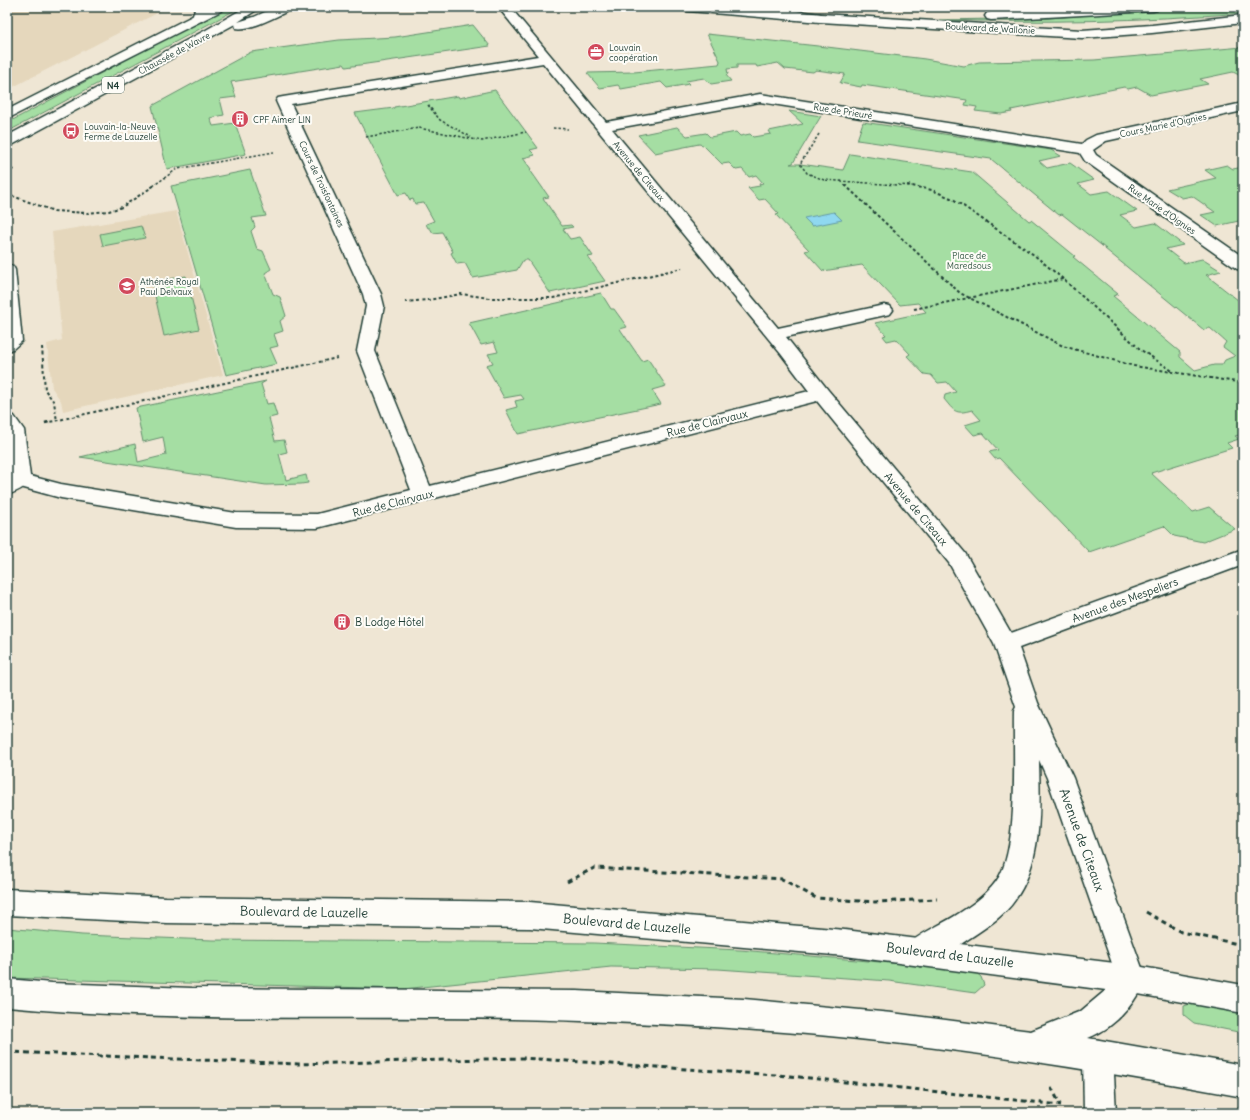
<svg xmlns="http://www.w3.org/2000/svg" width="1250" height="1120" font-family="Delius,sans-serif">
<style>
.built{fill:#e5d7bc}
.green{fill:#a5dea3;stroke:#628e6c}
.water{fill:#8fd8f0;stroke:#629aa5}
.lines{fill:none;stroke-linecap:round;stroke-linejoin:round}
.lane-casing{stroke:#1f3d34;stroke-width:3}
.street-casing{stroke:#1f3d34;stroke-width:3}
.secondary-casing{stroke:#1f3d34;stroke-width:3}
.primary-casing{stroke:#1f3d34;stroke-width:3}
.highway-casing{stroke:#1f3d34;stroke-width:3}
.path-far3{stroke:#1f3d34;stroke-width:1.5;stroke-dasharray:2.5 2;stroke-linecap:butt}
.path-far2{stroke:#1f3d34;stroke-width:2;stroke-dasharray:3 2.5;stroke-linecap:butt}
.path-far1{stroke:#1f3d34;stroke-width:2.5;stroke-dasharray:4 3;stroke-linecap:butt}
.path{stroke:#1f3d34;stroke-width:3;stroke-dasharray:5 4;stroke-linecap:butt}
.lane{fill:#fdfcf7;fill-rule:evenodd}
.street{fill:#fdfcf7;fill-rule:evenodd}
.secondary{fill:#fdfcf7;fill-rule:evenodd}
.primary{fill:#fdfcf7;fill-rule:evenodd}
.highway{fill:#fdfcf7;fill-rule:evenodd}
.labels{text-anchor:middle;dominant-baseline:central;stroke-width:4;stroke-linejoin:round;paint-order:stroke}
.far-street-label{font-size:9px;fill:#1f3d34;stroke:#fdfcf7}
.far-poi-label{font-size:9px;fill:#1f3d34;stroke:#fdfcf7;text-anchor:start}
.far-park-label{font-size:9px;fill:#3a5d4a;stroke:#fdfcf7}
.shield{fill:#fdfcf7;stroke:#62766e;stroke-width:1}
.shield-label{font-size:10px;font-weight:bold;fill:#1f3d34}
.street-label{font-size:11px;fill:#1f3d34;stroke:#fdfcf7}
.poi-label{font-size:11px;fill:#1f3d34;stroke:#fdfcf7;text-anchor:start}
.near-street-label{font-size:13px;fill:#1f3d34;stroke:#fdfcf7}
</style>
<rect width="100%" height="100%" fill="#efe6d4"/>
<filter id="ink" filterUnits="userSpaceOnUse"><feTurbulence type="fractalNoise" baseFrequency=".025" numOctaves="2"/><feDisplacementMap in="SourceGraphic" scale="8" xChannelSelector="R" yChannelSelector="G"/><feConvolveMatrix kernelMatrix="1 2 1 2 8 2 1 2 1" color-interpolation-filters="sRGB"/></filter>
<g filter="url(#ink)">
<!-- built -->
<g class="built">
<polygon points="7,7 169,7 7,90"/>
<polygon points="176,211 223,375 63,411 61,401 52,388 47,344 62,340 52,232"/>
</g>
<!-- green -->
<g class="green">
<polygon points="226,7 237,9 7,132 7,123"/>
<path d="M1195 7H1243V13C1141 21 1041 23 939 20L1049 18Z"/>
<polygon points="473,25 490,46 346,67 344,64 231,82 236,97 220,99 224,115 210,118 213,126 235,123 246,154 167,169 152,106 251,52 339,40 395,37"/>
<polygon points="707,34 827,47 925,59 964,66 979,62 1094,60 1243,47 1243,76 1241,76 1233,72 1200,79 1208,84 1151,95 1137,87 1128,89 1124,87 1011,110 1012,112 1001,114 975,111 977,107 965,105 967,100 862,85 861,87 840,83 845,74 816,70 813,72 785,69 778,63 757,67 756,65 737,65 737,68 727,69 728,74 726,75 731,81 711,84 704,78 686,81 689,84 667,88 661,82 621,89 618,85 600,88 587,73 634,72 719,64 720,61"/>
<polygon points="495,90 538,148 530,150 535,155 523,158 531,169 530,170 549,197 543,198 562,226 571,225 573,227 563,229 570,239 580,237 593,256 588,257 605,281 550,293 528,260 523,260 517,270 473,278 465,263 457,264 451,253 453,252 442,232 433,233 430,228 428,228 426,224 434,221 424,203 415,204 413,199 410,200 406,193 398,195 355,113 394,108 394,107 458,96 459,98"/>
<path d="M789 111 821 116 793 163 790 164H800L843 170 850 154 972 172 1029 221 1031 220 1075 256 1073 257 1118 294 1113 296 1180 352V357L1195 370 1214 365H1222L1225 360 1235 356 1223 347 1226 342 1210 328 1204 330 1105 249H1106L1062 214 1059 215 991 159 857 140 863 122 1051 150 1061 156 1039 161 1047 168 1070 163 1094 180 1078 184 1091 194 1109 191 1137 211 1120 215 1136 227 1155 223 1183 245 1166 249 1184 263 1202 259 1221 271 1206 275 1243 304V434L1235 436 1239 439 1227 443 1232 448 1151 473 1193 512 1209 507 1235 529 1203 542 1174 536 1164 526 1089 552 999 458 995 459 989 452 998 450 983 433 974 435 965 425 981 420 972 410C955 415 954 411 944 399L945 395 956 392 947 382 938 383 931 375 924 374 907 356 910 354 896 339 887 341 883 336 886 335 875 323 926 312 918 303 900 305 862 265 823 271 805 251 809 250 776 215 779 214 765 199 759 200 748 188 760 186 759 184 763 183 756 175 749 177 742 169 736 170 729 163 722 164 703 145 699 144 655 153 638 135 677 127 687 136 706 133 710 137 736 132 740 136 750 134 753 137 771 134 769 131 803 124Z"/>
<polygon points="1227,165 1233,169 1243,167 1243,220 1217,226 1201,215 1215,212 1192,196 1182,198 1167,189 1216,178 1205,170"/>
<polygon points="250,170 266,216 252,218 255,227 251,231 257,249 263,251 271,269 265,273 273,294 280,297 286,316 280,321 283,331 274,334 278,346 270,348 277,364 226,375 171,186"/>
<polygon points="141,226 145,238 103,246 100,234"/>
<polygon points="186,276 199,329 164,336 152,282"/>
<polygon points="601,293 611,309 614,309 627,327 620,329 642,361 648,359 666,386 652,390 661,404 518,434 506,410 517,407 515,401 524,399 521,395 504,398 486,365 493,363 488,354 498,352 494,342 481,345 469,323"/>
<polygon points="266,381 261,384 267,404 273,403 277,416 269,418 275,441 284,440 287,452 279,454 286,480 306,475 308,483 301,484 266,485 80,457 135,444 138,462 166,455 163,437 143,442 136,408"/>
<polygon points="7,928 82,935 212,940 594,943 740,950 973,970 981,977 984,985 975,993 889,981 718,969 611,967 403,989 7,978"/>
<polygon points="1193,1003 1243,1012 1243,1033 1194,1023 1184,1015 1184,1006"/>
</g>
<!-- water -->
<polygon class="water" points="834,212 842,220 812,226 804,218"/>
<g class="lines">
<!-- lane casing -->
<g class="lane-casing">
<path id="lane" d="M20 474 27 475 30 480C25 488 16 492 7 495V479Z"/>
</g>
<!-- street casing -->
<g class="street-casing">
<g id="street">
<path d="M498 7H510L606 122 760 94 1082 144 1086 140 1096 135 1243 103V111L1106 141 1093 150 1096 155 1243 257V270L1237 269 1085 161 1080 153 760 102 612 129 778 328 884 305 890 306 893 310 890 314 786 337 828 390 965 553 1011 633 1243 549V565L1019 648 1038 703 1073 778 1146 979 1141 989 1131 993 1121 989 1047 778 1039 760C1040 806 1043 861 1015 900 1005 915 988 926 973 936 957 947 939 958 920 966L910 962 905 952C907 949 908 944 911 942 926 930 945 923 961 912 975 903 990 892 999 877 1019 842 1013 753 1014 711L1016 707 994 644 949 563 817 401 317 528 236 527 61 498 13 485C4 471 7 432 7 414L14 416 24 430 30 476 61 484 236 513 317 514 411 490 357 351 366 306 363 294 276 101 278 98 283 97 538 56ZM543 63 781 354 809 391 430 486 375 351 384 306 381 294 291 104Z"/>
<polygon points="7,265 13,266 15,270 22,341 13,349 7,350"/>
<polygon points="1098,1040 1109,1044 1113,1055 1116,1113 1084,1113 1083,1055 1087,1044"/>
</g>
</g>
<!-- secondary casing -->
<g class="secondary-casing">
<g id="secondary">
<polygon points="732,7 765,7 821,14 1082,30 1152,25 1243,15 1243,23 1152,33 1082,38 821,22 738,11 734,10"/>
<polygon points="1100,7 1159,7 1157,10 1153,11 991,20 987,19 985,16 987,13 991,12"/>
<path d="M7 889 166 897 530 902 845 930 1131 965 1243 985V1013L1138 994C1126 1014 1109 1030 1088 1038L1243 1065V1097C1078 1067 911 1040 743 1029 689 1025 635 1023 581 1021 390 1013 198 1025 7 1007V979L52 983 192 988 577 991 744 999 892 1013 1031 1031 1081 1011 1106 990 845 956 530 928 166 923 7 915Z"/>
</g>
</g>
<!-- primary casing -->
<g class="primary-casing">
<g id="primary">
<polygon points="210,7 225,7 223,10 7,119 7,110"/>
<path d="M246 7H261L238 22 254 17 276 7H292L290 10C277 16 250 31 236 28L235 24 12 145 7 146V136L206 30Z"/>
<polygon points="682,7 732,7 821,14 825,15 827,18 825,21 821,22 688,11 684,10"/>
</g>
</g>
<!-- highway casing -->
<g class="highway-casing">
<polygon id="highway" points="196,7 209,7 202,21 194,21 192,18"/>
</g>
<!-- path-far3 -->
<g class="path-far3">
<polyline points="428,105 440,120 471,137"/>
<polyline points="553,128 568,129"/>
<polyline points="819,134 800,164 807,173 824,180 912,186"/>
<polyline points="366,137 419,128 482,141 526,132"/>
<polyline points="7,172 14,169"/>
<polyline points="841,181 846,186"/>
<polyline points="153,186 177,169 274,152"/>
</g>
<!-- path-far2 -->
<g class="path-far2">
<polyline points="845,185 960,293 1063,346 1134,366 1243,383"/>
<polyline points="907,185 932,190 953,199 1034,255 1063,279"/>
<polyline points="7,194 54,211 87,213 109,211 122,207 155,185"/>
<polyline points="405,302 428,300 461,294 489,298 553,298 682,268"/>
<polyline points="914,309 1063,279 1141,350 1174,372"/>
<polyline points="42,347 45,390 54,402 57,421"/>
<polyline points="45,423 337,358"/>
</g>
<!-- path-far1 -->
<polyline class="path-far1" points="45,423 49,422"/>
<!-- path -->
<g class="path">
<polyline points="567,882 594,868 782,879 816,898 875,902 937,899"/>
<polyline points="1146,912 1181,932 1243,945"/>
<polyline points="7,1052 298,1064 523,1058 790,1076 1061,1105"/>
<polyline points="1051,1087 1060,1104"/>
</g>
<!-- lane -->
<use href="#lane" class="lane"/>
<!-- street -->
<use href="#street" class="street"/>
<!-- secondary -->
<use href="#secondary" class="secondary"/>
<!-- primary -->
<use href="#primary" class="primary"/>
<!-- highway -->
<use href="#highway" class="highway"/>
</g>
</g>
<!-- icons -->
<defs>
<g id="office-disc" transform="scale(0.9)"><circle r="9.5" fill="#d1495b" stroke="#fdfcf7"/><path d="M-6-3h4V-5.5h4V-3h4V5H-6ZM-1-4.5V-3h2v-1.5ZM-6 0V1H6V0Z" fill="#fff"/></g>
<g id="building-disc" transform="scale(0.9)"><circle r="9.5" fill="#d1495b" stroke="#fdfcf7"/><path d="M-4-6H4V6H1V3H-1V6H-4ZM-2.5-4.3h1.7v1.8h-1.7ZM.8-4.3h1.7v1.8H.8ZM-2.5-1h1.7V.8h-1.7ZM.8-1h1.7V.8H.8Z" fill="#fff"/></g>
<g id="bus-disc" transform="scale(0.9)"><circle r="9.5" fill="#d1495b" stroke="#fdfcf7"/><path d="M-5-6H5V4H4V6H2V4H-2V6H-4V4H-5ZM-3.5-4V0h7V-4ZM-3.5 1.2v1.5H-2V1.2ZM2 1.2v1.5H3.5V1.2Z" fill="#fff"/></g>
<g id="school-disc" transform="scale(0.9)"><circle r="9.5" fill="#d1495b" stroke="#fdfcf7"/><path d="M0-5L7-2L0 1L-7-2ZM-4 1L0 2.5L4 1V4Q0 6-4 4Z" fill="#fff"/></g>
</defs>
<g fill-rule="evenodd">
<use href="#office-disc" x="596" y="52"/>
<use href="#building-disc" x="240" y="119"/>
<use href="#bus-disc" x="71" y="131"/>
<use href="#school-disc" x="127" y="286"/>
<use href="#building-disc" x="342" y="622"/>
</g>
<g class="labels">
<!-- far-street labels -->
<g class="far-street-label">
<text transform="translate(990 28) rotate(3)">Boulevard de Wallonie</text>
<text transform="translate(174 53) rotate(-28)">Chaussée de Wavre</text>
<text transform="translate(843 111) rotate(9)">Rue de Prieuré</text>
<text transform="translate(1163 125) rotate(-12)">Cours Marie d'Oignies</text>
<text transform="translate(639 171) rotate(50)">Avenue de Citeaux</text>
<text transform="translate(322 184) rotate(65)">Cours de Troisfontaines</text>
<text transform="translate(1162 209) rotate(35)">Rue Marie d'Oignies</text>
</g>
<!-- far-poi labels -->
<g class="far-poi-label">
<text x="609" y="47">Louvain<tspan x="609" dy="10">coopération</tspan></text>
<text x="253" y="119">CPF Aimer LlN</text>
<text x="84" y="126">Louvain-la-Neuve<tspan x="84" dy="10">Ferme de Lauzelle</tspan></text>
<text x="140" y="281">Athénée Royal<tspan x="140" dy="10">Paul Delvaux</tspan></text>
</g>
<!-- far-park labels -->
<g class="far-park-label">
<text x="969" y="255">Place de<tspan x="969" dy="10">Maredsous</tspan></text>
</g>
<!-- shield labels -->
<rect class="shield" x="102" y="77" width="22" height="16" rx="3"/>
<g class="shield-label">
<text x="113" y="85">N4</text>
</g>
<!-- street labels -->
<g class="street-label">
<text transform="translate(707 423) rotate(-14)">Rue de Clairvaux</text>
<text transform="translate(393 503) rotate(-14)">Rue de Clairvaux</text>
<text transform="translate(916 509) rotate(50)">Avenue de Citeaux</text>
<text transform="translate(1125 600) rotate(-20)">Avenue des Mespeliers</text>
</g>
<!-- poi labels -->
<g class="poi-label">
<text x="355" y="622">B Lodge Hôtel</text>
</g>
<!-- near-street labels -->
<g class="near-street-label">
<text transform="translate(1082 840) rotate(70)">Avenue de Citeaux</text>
<text transform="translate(304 912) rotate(1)">Boulevard de Lauzelle</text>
<text transform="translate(627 924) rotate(5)">Boulevard de Lauzelle</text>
<text transform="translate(950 955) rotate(7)">Boulevard de Lauzelle</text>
</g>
</g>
<!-- margin -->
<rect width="1250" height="1120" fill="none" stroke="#fdfcf7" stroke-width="24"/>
<rect x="12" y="12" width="1226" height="1096" fill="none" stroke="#1f3d34" stroke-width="1.5" filter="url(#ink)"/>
</svg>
